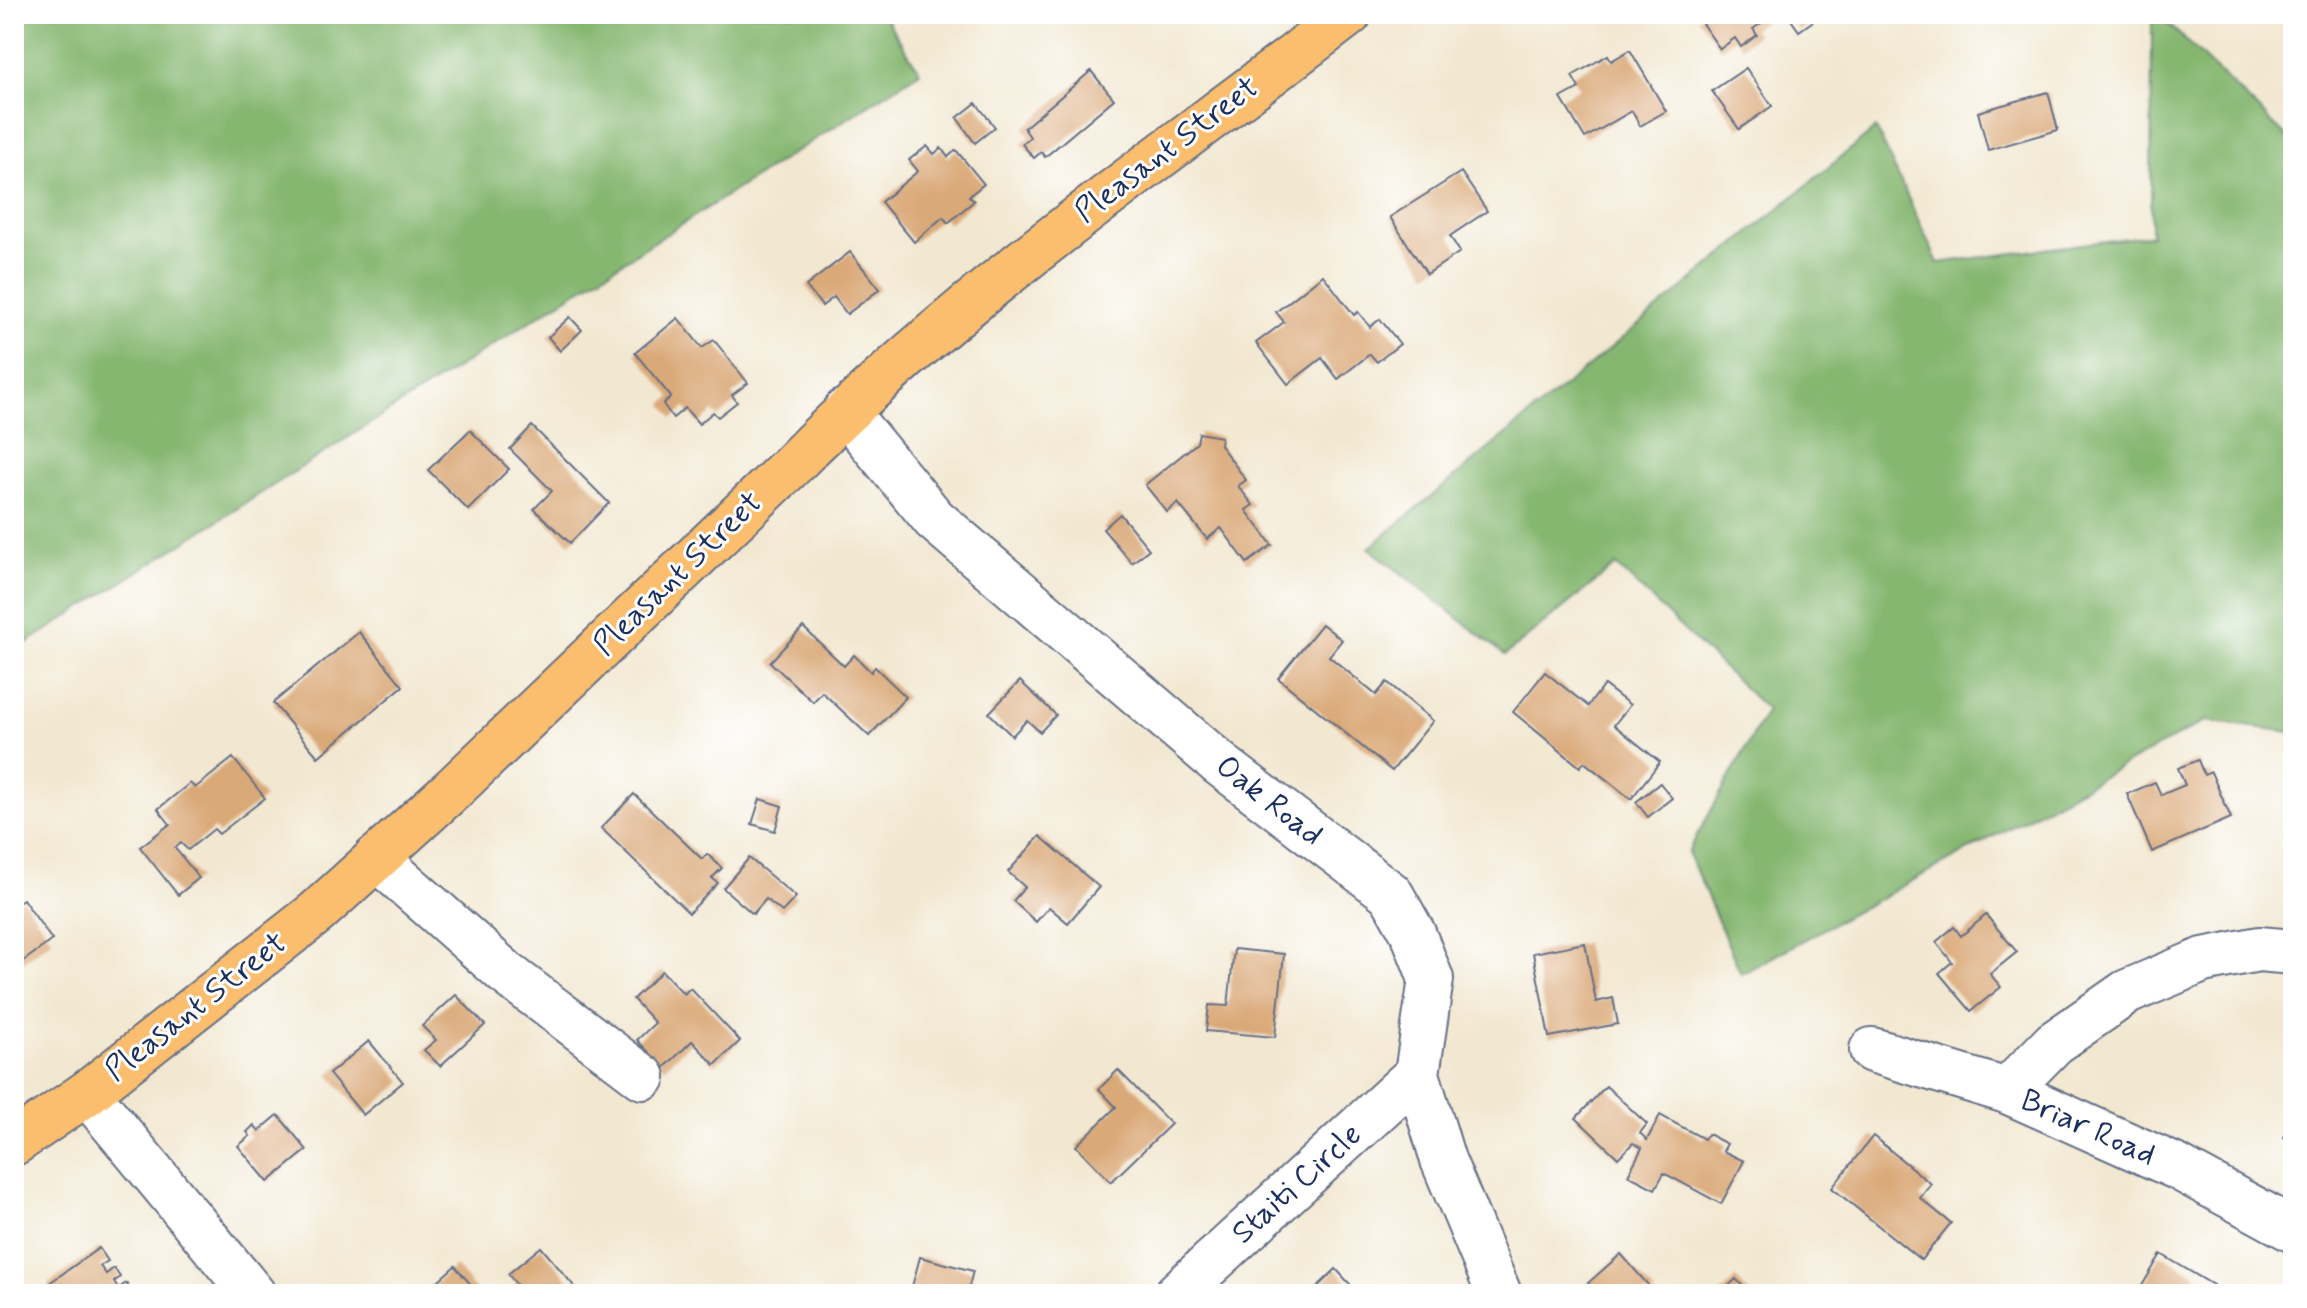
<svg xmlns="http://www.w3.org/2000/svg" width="2307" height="1308" font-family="Mynerve,sans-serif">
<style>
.forest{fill:#86b771;stroke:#507368;stroke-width:2}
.building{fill:#daa978}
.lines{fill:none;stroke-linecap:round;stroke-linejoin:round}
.minor-casing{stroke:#667086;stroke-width:48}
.major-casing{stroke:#667086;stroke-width:48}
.minor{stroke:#fff;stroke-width:44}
.major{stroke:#fbbe6e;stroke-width:44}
.labels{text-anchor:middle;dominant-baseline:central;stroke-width:6;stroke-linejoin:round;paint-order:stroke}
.street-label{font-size:32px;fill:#1b2f5e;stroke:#fff}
</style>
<rect width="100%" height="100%" fill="#fff"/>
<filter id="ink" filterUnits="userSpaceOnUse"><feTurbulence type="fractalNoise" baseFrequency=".0125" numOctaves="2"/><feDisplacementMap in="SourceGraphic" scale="16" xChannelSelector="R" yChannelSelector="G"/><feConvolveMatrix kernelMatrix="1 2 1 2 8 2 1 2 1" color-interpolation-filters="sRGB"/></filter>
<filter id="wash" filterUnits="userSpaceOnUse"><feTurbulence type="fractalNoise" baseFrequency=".006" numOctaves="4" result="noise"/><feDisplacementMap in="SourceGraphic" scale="32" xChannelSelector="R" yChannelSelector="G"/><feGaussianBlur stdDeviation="1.8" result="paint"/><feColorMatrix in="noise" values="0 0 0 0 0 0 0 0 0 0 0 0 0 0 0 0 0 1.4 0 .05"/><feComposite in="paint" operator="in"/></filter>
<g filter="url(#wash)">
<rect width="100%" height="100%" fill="#f2e8d1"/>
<!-- forest -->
<g class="forest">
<polygon points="14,14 883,14 920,72 14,651"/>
<polygon points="2152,14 2158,14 2293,143 2293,732 2205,721 1741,974 1688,852 1767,710 1616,565 1505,655 1369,548 1876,128 1938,263 2151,235"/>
</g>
<g id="blocks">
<!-- building -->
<g class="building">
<polygon points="1704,14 1774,14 1753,29 1757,35 1741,47 1735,38 1720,49 1698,18"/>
<polygon points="1787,14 1823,14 1799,31"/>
<polygon points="1630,50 1666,111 1640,126 1632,111 1585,138 1561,98 1579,88 1572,76 1608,55 1611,61"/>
<polygon points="1746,68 1772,106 1739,129 1712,91"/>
<polygon points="1091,71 1114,99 1045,157 1041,152 1034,158 1022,144 1030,137 1024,128"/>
<polygon points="2048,92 2058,130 1988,150 1978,112"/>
<polygon points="976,103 995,127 975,143 957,118"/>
<polygon points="927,146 934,154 941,148 948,157 956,150 984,184 969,196 974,201 948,223 943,217 914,242 881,202 918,171 909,160"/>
<polygon points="1461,172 1487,211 1450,236 1460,252 1427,274 1390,217"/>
<polygon points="850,252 880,289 847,314 834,297 822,306 806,286"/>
<polygon points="1323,275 1354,315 1358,312 1370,327 1380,319 1400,344 1377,362 1370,354 1338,379 1322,358 1288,384 1256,343 1284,322 1276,312"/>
<polygon points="570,317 582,330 560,351 548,337"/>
<polygon points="678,318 702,348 714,340 748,383 732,395 737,402 718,417 713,412 699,424 685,408 673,418 663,404 671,397 635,353"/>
<polygon points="532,426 609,503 570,543 534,509 552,491 510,449"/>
<polygon points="470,430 509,469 468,510 428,470"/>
<polygon points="1199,433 1221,437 1220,445 1246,480 1238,486 1253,505 1246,510 1272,545 1247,563 1221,528 1207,539 1178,503 1167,512 1145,485 1197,443"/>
<polygon points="1120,514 1149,549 1132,563 1103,529"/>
<polygon points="1322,624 1342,640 1329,656 1376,695 1387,682 1433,721 1392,771 1278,678"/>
<polygon points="803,627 844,666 854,655 871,672 875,667 906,697 869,736 822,692 813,702 770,662"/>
<polygon points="359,632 403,686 318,757 273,703"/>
<polygon points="1545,672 1588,706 1604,685 1630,705 1614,725 1660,762 1631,799 1584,762 1580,767 1513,712"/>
<polygon points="1020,681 1056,715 1040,732 1027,720 1012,736 989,713"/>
<polygon points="233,758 265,798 219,834 214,829 188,850 181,843 175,848 199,878 178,895 140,847 170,824 158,809 190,783 195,788"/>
<polygon points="2198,760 2204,775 2211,772 2231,818 2152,852 2127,794 2155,782 2161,795 2185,785 2178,768"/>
<polygon points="1660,783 1672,798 1648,817 1636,802"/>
<polygon points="634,794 702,859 707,854 722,868 712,878 718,883 689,913 601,828"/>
<polygon points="760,799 782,806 775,831 752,824"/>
<polygon points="1040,836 1099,887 1068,923 1049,907 1036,922 1013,901 1025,887 1008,872"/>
<polygon points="749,858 796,897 782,912 766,899 753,914 723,888"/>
<polygon points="23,899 52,940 14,968 14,905"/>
<polygon points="1986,915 2017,952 1990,974 2001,987 1971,1011 1939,973 1952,962 1936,942 1954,927 1961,936"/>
<polygon points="1585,943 1596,1002 1613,998 1618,1024 1549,1037 1533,953"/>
<polygon points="1234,949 1284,954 1275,1037 1206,1031 1209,1005 1228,1006"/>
<polygon points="662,971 684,994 690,988 740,1041 715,1065 692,1041 664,1068 637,1040 655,1023 633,999"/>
<polygon points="456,995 485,1025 440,1066 424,1050 436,1040 422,1026"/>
<polygon points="369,1041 403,1082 363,1115 329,1074"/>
<polygon points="1118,1070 1171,1124 1111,1182 1076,1146 1116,1107 1099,1089"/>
<polygon points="1606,1086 1647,1124 1640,1133 1647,1140 1660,1115 1704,1139 1708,1134 1727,1144 1723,1151 1744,1161 1721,1204 1664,1173 1655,1189 1628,1175 1642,1148 1633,1143 1618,1158 1576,1118"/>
<polygon points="278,1115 307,1150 268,1182 238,1146 250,1136 247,1132 254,1125 259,1131"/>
<polygon points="2293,1125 2293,1145 2284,1137"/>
<polygon points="1873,1136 1931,1184 1920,1198 1951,1223 1921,1260 1832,1188"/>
<polygon points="541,1247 579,1292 576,1294 524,1294 508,1274"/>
<polygon points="99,1248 108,1261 100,1266 106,1274 114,1268 120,1277 114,1282 118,1289 126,1283 133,1294 55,1294 48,1284"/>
<polygon points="1621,1254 1656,1294 1598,1294 1588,1283"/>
<polygon points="2161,1254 2228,1294 2137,1294"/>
<polygon points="920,1257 973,1271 967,1294 910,1294"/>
<polygon points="455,1266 479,1294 423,1294"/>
<polygon points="1336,1269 1359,1294 1310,1294"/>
<polygon points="1736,1279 1750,1294 1720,1294"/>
</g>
</g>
</g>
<g filter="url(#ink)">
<use href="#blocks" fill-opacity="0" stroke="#667086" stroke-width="2"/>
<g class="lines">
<!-- minor casing -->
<g class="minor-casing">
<g id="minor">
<polyline points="845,411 934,519 1220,764 1391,894 1413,933 1431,979 1417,1074 1443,1160 1499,1294"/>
<polyline points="376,858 506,973 643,1077"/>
<polyline points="1872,1050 2007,1091 2177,1167 2293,1230"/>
<polyline points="2007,1091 2054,1043 2127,992 2203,960 2259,949 2293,952"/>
<polyline points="87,1093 253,1294"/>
<polyline points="1177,1294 1417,1074"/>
</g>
</g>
<!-- major casing -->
<g class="major-casing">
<path id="major" d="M14 1143 87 1093 316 913 454 788 793 464C960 294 1161 159 1349 14"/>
</g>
<!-- minor -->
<use href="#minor" class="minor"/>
<!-- major -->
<use href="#major" class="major"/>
</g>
</g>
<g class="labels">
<!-- street labels -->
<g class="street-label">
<text transform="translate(1167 150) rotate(-37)">Pleasant Street</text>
<text transform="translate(678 574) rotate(-44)">Pleasant Street</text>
<text transform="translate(1269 801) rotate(38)">Oak Road</text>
<text transform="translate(196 1007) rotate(-38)">Pleasant Street</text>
<text transform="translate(2088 1128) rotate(24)">Briar Road</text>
<text transform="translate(1297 1184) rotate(-42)">Staiti Circle</text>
</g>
</g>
<!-- margin -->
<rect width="2307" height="1308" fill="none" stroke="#fff" stroke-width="48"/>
</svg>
